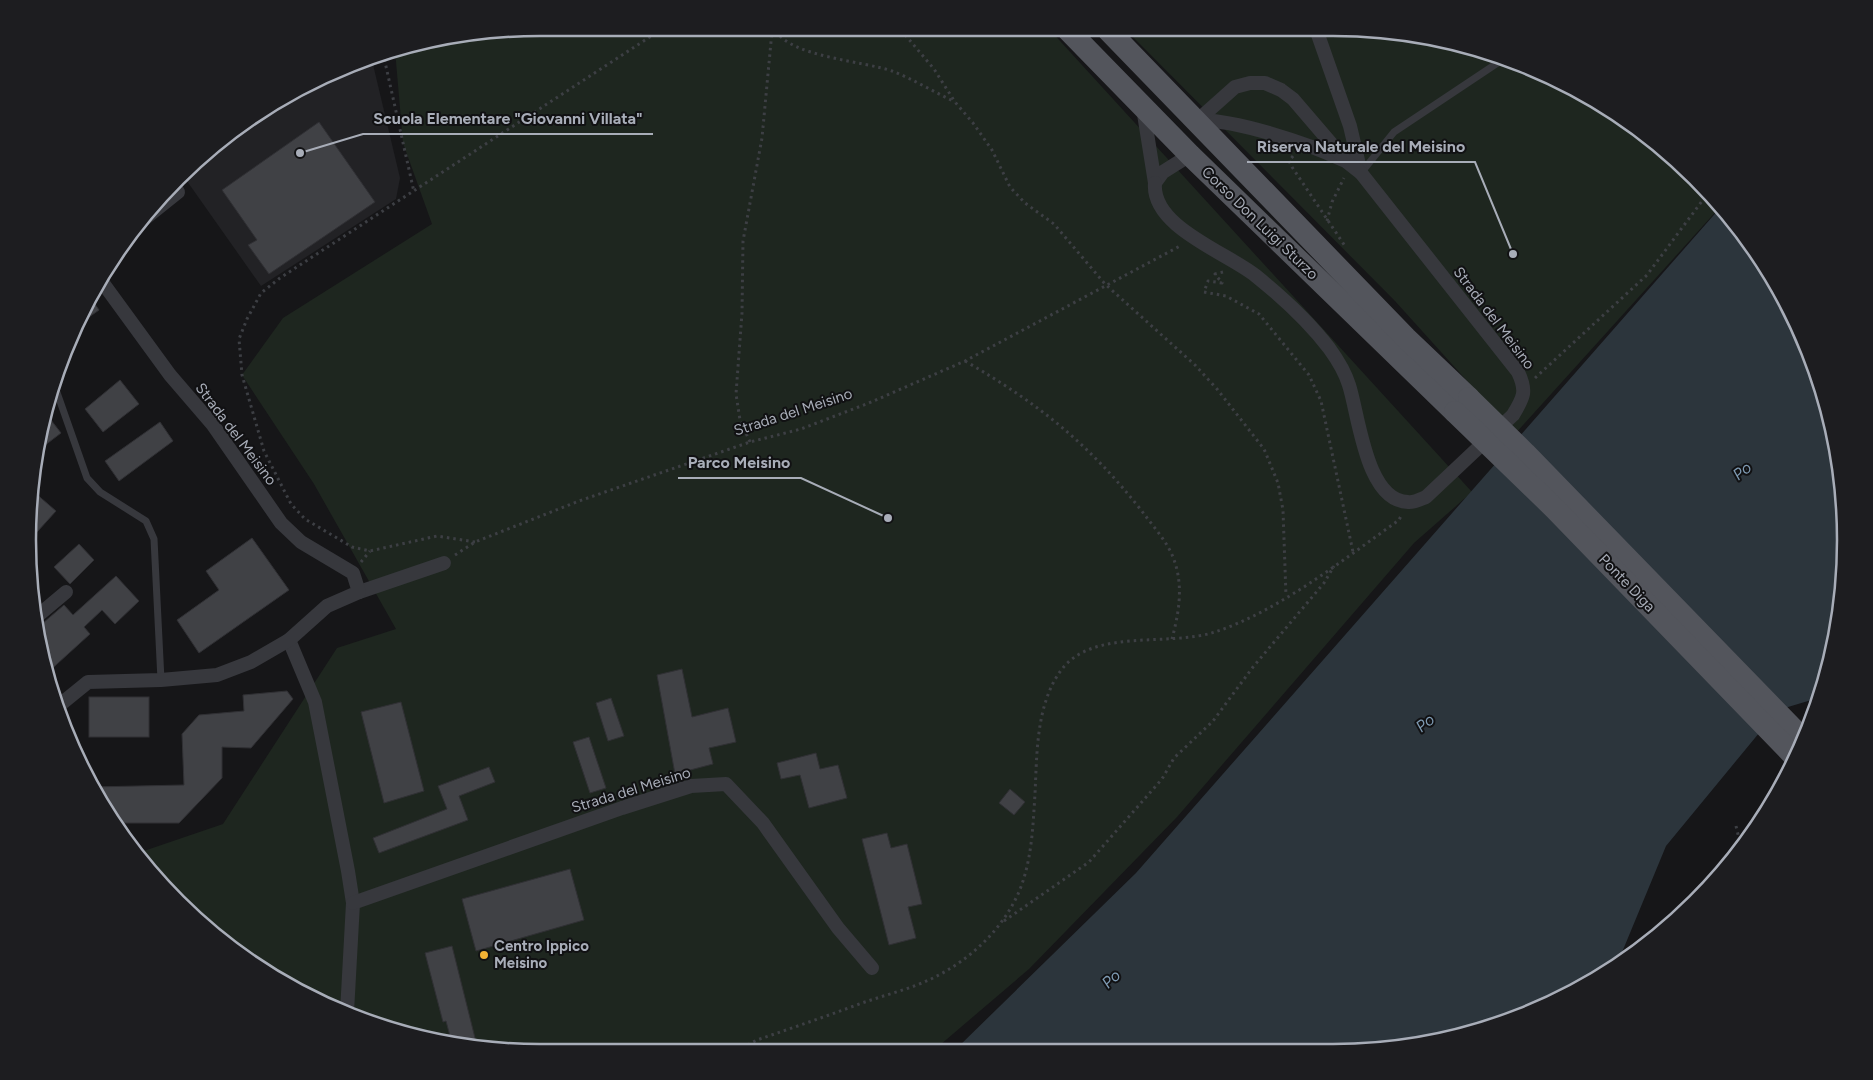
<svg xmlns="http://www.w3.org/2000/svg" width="1873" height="1080" font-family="Figtree,sans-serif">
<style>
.built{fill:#222225}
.green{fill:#1e261f}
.water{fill:#2c353c}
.building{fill:#404145;stroke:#303034}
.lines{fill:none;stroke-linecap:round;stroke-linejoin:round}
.path{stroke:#3d3f44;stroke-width:3;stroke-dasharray:2.5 4;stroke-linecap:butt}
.lane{stroke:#37383d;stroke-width:7}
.street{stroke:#37383d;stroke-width:14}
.primary{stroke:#53555c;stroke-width:22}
.primary-bridge{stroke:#53555c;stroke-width:22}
.poi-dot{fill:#f2b134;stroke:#111113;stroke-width:2}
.labels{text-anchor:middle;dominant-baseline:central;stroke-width:4;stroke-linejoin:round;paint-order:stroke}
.street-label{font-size:15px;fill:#a8adb8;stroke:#111113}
.poi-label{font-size:15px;font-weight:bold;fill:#a8adb8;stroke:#111113;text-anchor:start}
.water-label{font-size:16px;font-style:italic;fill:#7f9bb3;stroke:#111113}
.rim{fill:none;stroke:#a8adb8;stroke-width:2.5}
.leader{fill:none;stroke:#a8adb8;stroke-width:2}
.callout-dot{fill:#a8adb8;stroke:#111113;stroke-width:2}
.callout-label{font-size:16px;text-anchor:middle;font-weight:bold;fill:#a8adb8;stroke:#111113;stroke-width:4;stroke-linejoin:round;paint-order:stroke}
</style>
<rect width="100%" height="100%" fill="#161618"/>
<!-- built -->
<polygon class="built" points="371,56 400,178 396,199 261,286 182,174 228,133 313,80"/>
<!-- green -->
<g class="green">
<polygon points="1367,29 1497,55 1617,114 1695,177 1720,207 1515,434 1395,301 1126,30"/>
<polygon points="1050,30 1472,492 1414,543 1177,817 1029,969 933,1051 506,1051 375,1025 256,966 202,925 135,854 223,824 337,648 396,629 314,484 242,375 283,318 432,224 403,143 395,50 473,32"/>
</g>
<!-- water -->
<polygon class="water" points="1720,208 1759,255 1806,344 1836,440 1845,540 1836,640 1818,698 1778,710 1666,846 1618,962 1589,984 1497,1025 1367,1051 954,1051 1136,873"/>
<!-- building -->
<g class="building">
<polygon points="319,122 375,202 269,274 248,245 257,240 222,190"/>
<polygon points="90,297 99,310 75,327 80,314"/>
<polygon points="120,380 139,404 103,432 85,409"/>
<polygon points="44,411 61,433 40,449"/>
<polygon points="160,422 173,441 119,481 105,461"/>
<polygon points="34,492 56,511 28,542 28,540"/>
<polygon points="252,538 289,590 199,653 177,620 219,590 206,571"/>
<polygon points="79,544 94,560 70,584 54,567"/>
<polygon points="116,576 139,601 115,624 102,610 84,627 90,634 46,674 36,629 64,605 73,615"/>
<polygon points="682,669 692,717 728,708 736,742 709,748 713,764 675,774 657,675"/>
<polygon points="287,691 293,699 251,748 222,747 222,778 179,823 114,823 96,796 92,787 184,785 182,734 199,715 244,711 243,695"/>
<rect x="89" y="697" width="60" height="40"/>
<polygon points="611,698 624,736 608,741 596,703"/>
<polygon points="401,702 424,791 384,803 361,712"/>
<polygon points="589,737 606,788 590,793 573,742"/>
<polygon points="816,753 820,769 838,765 847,798 809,808 800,775 781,779 777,763"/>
<polygon points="489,767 495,782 459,796 468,820 379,853 373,838 447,809 438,786"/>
<polygon points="1010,789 1025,802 1014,815 999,803"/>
<polygon points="887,833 891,848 907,844 922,904 908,907 916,938 889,945 862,839"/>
<polygon points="570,869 584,920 476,951 462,899"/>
<polygon points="452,946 477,1046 451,1040 446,1021 443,1022 425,953"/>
</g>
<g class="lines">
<!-- path -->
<g class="path">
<polyline points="901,30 934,69 955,102 973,123 992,150 1010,187 1025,203 1054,224 1105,284 1195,365 1217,389 1264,449 1278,483 1283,510 1286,596"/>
<path d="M776 31C792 57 863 61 892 71 913 79 934 92 955 102"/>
<polyline points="383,53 414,192"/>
<polyline points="1293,156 1289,161 1292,167 1345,246"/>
<polyline points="1327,221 1332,202 1344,178"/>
<polyline points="1223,272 1215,274 1222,283 1208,281 1204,292 1226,296 1259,314 1309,375 1321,401 1353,552"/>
<path d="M965 361C1039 404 1088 443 1141 510 1152 525 1166 540 1173 557 1184 585 1179 612 1172 639"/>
<polyline points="1535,378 1647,275 1708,193"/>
<polyline points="750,442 740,420 736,394 742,313 743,241 762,138 772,31"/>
<polyline points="475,542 437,536 370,551 352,547 305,519 291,504 264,451 242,375 239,339 247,319 261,293 280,278 659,31"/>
<polyline points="455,555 475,542 579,501 750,442 801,429 869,403 965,361 1180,246"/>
<polyline points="361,562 370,551"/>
<polyline points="1736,826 1741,847"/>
<polyline points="1004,921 1089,862 1162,779 1174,758 1213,721 1253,667 1324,583 1334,566"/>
<path d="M736 1051 757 1040C792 1028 827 1016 862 1003 885 995 910 989 931 979 971 960 1007 926 1022 884 1032 855 1033 825 1035 794 1037 753 1036 703 1062 669 1094 628 1169 647 1215 632 1279 611 1344 559 1399 520L1402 514"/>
</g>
<!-- lane -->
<g class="lane">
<polyline points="1361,173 1394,132 1505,58"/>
<polyline points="54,384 87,478 100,492 146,521 154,539 161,680"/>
</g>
<!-- street -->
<g class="street">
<polyline points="1316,29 1350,126 1361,173"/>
<polyline points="1143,108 1155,183 1163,172 1190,155"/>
<path d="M1198 120C1236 120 1307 143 1343 160"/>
<path d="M1155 183C1151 227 1228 253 1256 276 1282 297 1309 322 1329 348 1337 359 1345 372 1349 385 1359 416 1366 501 1408 502 1413 503 1421 499 1426 497L1513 415C1524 397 1527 391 1518 372L1361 173 1347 162 1293 99 1281 90 1265 83H1250L1235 87 1198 120"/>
<polyline points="143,220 178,192 172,184"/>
<polyline points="359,592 444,563"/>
<polyline points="35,618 66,592"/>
<polyline points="289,640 315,702 348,871 353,903 347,1012"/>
<polyline points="56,708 88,682 161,680 217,675 251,662 289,640 327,606 359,592 353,573 301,542 281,523 213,425 170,375 100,279"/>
<polyline points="353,903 622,808 691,786 726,784 763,823 838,928 872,968"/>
</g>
<!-- primary -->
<g class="primary">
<polyline points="1068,30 1190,155 1455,412"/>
<polyline points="1108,30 1406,338 1469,398"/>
</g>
<!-- primary-bridge -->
<g class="primary-bridge">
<polyline points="1469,398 1525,453 1804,740"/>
<polyline points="1455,412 1555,509 1795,757"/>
</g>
</g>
<!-- markers -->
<circle class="poi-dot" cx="484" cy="955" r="5"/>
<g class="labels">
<!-- street labels -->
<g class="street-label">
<text transform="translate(1260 223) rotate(44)">Corso Don Luigi Sturzo</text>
<text transform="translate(1494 318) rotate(53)">Strada del Meisino</text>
<text transform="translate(793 412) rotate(-18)">Strada del Meisino</text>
<text transform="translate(236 434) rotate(53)">Strada del Meisino</text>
<text transform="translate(1627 583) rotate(46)">Ponte Diga</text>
<text transform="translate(631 790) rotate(-17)">Strada del Meisino</text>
</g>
<!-- poi labels -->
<g class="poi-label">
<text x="494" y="946">Centro Ippico<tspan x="494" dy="17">Meisino</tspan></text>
</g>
<!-- water labels -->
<g class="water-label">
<text transform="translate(1742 471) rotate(-39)">Po</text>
<text transform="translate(1425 723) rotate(-39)">Po</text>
<text transform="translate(1111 979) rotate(-43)">Po</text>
</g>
</g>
<!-- crop -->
<path d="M0 0H1873V1080H0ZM540 36H1333A504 504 0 0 1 1837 540V540A504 504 0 0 1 1333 1044H540A504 504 0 0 1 36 540V540A504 504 0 0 1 540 36Z" fill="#1d1d20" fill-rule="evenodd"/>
<path class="rim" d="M540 36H1333A504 504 0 0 1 1837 540V540A504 504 0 0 1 1333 1044H540A504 504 0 0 1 36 540V540A504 504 0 0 1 540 36Z"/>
<!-- callouts -->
<path class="leader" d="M300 153L363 134H653M1513 254L1475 162H1247M888 518L801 478H678"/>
<g class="callout-dot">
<circle cx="300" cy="153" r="5"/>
<circle cx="1513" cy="254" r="5"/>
<circle cx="888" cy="518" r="5"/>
</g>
<g class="callout-label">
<text x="508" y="124">Scuola Elementare "Giovanni Villata"</text>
<text x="1361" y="152">Riserva Naturale del Meisino</text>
<text x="739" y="468">Parco Meisino</text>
</g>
</svg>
